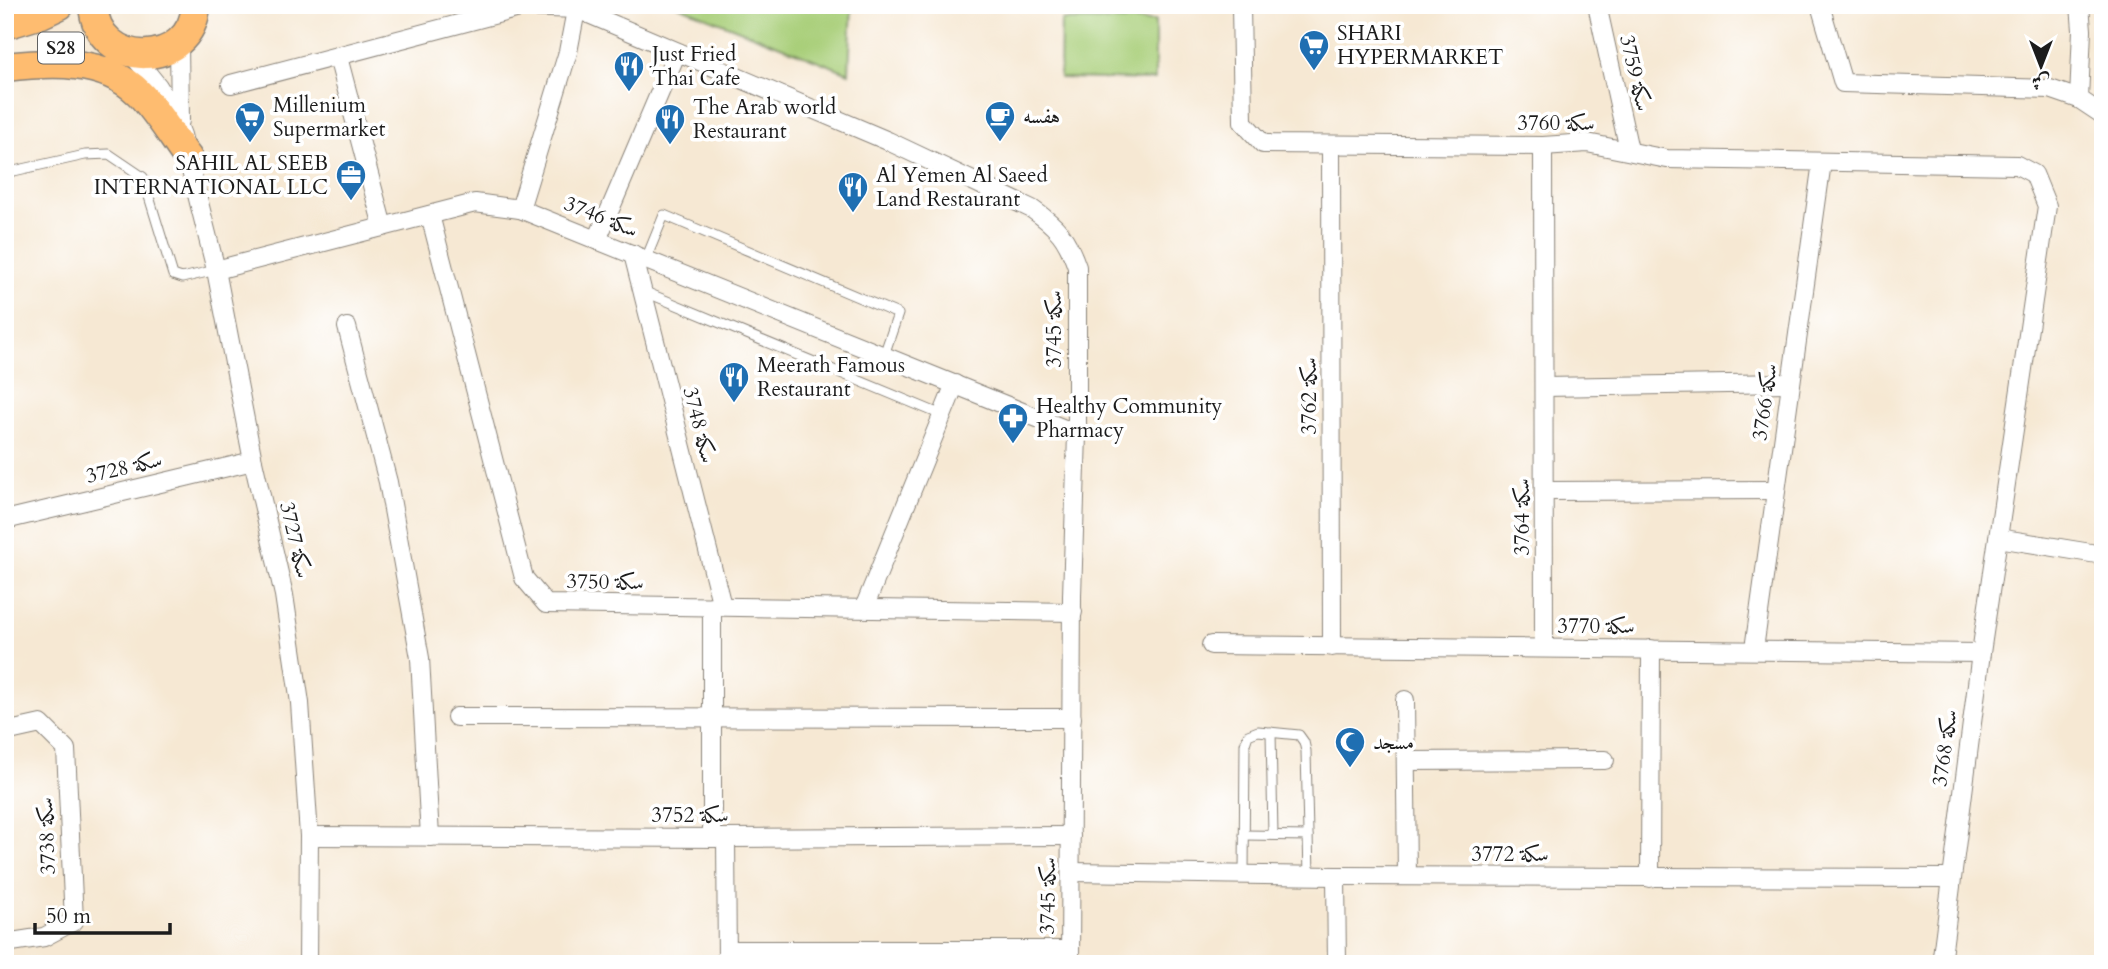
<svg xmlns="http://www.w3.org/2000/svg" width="2108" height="969" font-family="Cardo,Amiri,serif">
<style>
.green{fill:#a9cf79;stroke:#62764a;stroke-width:2}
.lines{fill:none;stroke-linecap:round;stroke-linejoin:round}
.lane-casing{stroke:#898278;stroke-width:11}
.street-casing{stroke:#898278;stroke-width:20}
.primary-casing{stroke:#898278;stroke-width:31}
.lane{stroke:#fff;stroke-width:9}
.street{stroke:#fff;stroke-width:18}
.primary{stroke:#febc70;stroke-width:28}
.labels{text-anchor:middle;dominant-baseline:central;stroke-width:7;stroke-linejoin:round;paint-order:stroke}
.shield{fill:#fff;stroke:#606060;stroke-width:2}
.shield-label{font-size:19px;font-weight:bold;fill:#1c1c1c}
.poi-label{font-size:21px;fill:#1c1c1c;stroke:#fff;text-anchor:start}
.street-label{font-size:21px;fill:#1c1c1c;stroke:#fff}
</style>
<rect width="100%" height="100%" fill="#fff"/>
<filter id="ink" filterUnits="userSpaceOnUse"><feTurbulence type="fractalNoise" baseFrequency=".0143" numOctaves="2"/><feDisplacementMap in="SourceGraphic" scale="14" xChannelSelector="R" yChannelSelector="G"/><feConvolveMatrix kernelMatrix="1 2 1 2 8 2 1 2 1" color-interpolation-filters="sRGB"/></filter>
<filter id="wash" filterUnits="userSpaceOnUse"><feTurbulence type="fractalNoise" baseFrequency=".00686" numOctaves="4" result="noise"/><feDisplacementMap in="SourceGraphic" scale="28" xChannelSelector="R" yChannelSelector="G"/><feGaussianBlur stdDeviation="1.57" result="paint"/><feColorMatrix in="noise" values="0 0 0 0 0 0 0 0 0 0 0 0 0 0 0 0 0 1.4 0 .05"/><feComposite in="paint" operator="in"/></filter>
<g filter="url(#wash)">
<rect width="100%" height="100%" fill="#f6e8d3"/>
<!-- green -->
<g class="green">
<polygon points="676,5 852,5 849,73"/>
<polygon points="1061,20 1155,21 1155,80 1060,78"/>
</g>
</g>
<g filter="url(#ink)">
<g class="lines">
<!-- lane casing -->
<g class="lane-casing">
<g id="lane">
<polyline points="5,173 85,155 109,154 143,177 173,275 182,278 216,270"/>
<polyline points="646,259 664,215 898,314 884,355"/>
<polyline points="643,291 942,415"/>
<polyline points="1271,732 1273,835"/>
<polyline points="1244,835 1308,836"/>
<polyline points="1244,875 1245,744 1248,735 1258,731 1299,735 1304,742 1306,751 1309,875"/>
</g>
</g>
<!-- street casing -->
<g class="street-casing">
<g id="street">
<polyline points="1241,5 1243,122 1263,144 1543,146 1587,143 1667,159 2017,165 2034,174 2047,206 1981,653 1941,964"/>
<polyline points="1597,5 1629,150"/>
<polyline points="1820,5 1843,83 2050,89 2079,99 2103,115"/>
<polyline points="179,42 180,121"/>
<polyline points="132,54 158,86 172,109 182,135 216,270 253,461 284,595 300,703 309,836 308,964"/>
<polyline points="338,57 383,227"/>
<path d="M231 84 523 7 577 9 888 141 1032 209C1058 227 1067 238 1077 267V434L1072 596 1070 964"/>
<polyline points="2079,99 2082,30 2080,5"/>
<polyline points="1331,145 1332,647"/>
<polyline points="1543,146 1544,648"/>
<polyline points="520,209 568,52 577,5"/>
<polyline points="430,215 524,578 546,604 1073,612"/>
<polyline points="597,240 677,52"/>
<polyline points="633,254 722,606"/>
<polyline points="216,270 475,203 520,209 1077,434"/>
<polyline points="347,327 388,482 420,658 430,837"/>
<polyline points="1544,387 1791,383"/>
<polyline points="1544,491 1776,490"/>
<polyline points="5,520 253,461"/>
<polyline points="1998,538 2103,555"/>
<polyline points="712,606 712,838"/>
<polyline points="864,608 955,384"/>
<polyline points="1211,645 1981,653"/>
<polyline points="1754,649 1822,162"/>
<polyline points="1405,700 1407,876"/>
<polyline points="456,717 1072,718"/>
<polyline points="5,732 41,724 66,749 74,921 44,937 5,943"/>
<polyline points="1406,761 1605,760"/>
<polyline points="309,836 726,838 1071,836"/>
<polyline points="726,838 727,964"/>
<polyline points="1071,872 1336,876 1950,878"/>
<polyline points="1336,876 1337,964"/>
<polyline points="1650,878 1651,649"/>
<polyline points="727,950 1070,950"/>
</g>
</g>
<!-- primary casing -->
<g class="primary-casing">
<g id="primary">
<path d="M93 5C97 71 192 70 196 5"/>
<polyline points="5,25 41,14 60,5"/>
<path d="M5 67C50 62 104 58 139 93 158 112 172 137 188 158"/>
</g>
</g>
<!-- lane -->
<use href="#lane" class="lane"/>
<!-- street -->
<use href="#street" class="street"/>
<!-- primary -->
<use href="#primary" class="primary"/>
</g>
</g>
<!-- icons -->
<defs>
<g id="supermarket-pin" transform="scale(1.575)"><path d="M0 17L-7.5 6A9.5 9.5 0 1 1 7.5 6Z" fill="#1f6fb2" stroke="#fff"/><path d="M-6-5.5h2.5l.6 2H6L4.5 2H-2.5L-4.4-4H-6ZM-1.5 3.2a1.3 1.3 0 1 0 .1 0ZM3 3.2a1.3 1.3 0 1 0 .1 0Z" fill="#fff"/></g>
<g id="restaurant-pin" transform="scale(1.575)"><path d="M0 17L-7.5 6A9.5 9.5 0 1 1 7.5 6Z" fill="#1f6fb2" stroke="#fff"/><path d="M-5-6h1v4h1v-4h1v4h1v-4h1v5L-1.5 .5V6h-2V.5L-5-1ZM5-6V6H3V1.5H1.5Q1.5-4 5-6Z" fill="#fff"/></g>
<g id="cafe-pin" transform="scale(1.575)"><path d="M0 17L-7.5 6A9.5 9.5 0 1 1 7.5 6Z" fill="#1f6fb2" stroke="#fff"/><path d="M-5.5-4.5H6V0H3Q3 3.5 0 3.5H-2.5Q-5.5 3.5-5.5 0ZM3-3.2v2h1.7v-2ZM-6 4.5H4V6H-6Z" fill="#fff"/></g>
<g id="office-pin" transform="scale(1.575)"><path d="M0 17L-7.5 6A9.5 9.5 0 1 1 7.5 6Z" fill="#1f6fb2" stroke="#fff"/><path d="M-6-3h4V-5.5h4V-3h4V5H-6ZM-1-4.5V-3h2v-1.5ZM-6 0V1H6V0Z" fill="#fff"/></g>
<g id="pharmacy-pin" transform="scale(1.575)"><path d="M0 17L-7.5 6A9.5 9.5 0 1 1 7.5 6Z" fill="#1f6fb2" stroke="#fff"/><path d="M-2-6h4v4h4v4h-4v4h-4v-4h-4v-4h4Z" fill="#fff"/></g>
<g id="mosque-pin" transform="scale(1.575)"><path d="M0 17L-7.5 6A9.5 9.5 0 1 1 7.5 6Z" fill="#1f6fb2" stroke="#fff"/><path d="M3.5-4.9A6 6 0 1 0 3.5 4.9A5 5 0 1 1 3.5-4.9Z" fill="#fff"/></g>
</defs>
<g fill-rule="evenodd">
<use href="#supermarket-pin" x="1314" y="45"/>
<use href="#restaurant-pin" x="629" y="66"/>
<use href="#cafe-pin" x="1000" y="116"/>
<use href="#supermarket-pin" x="250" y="117"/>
<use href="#restaurant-pin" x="670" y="119"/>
<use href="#office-pin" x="351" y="175"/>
<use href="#restaurant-pin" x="853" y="187"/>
<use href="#restaurant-pin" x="734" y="377"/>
<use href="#pharmacy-pin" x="1013" y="418"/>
<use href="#mosque-pin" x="1350" y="742"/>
</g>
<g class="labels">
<!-- shield labels -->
<rect class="shield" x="38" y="32.5" width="46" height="31" rx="5"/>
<g class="shield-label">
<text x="61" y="48">S28</text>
</g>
<!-- poi labels -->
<g class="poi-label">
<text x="1337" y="33">SHARI<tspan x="1337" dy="24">HYPERMARKET</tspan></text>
<text x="652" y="54">Just Fried<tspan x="652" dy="24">Thai Cafe</tspan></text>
<text x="273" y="105">Millenium<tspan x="273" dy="24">Supermarket</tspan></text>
<text x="693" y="107">The Arab world<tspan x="693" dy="24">Restaurant</tspan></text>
<text x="1023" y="116">هفسه</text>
<text x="328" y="163" text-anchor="end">SAHIL AL SEEB<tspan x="328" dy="24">INTERNATIONAL LLC</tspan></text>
<text x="876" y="175">Al Yemen Al Saeed<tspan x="876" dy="24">Land Restaurant</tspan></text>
<text x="757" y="365">Meerath Famous<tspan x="757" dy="24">Restaurant</tspan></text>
<text x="1036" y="406">Healthy Community<tspan x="1036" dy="24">Pharmacy</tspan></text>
<text x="1373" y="742">مسجد</text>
</g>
<!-- street labels -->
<g class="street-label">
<text transform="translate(1635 73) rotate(77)">سكة 3759</text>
<text x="1556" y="123">سكة 3760</text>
<text transform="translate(601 217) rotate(22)">سكة 3746</text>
<text transform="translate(1054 329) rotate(-90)">سكة 3745</text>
<text transform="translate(1309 396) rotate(-90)">سكة 3762</text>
<text transform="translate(1765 402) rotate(-82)">سكة 3766</text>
<text transform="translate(699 425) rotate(76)">سكة 3748</text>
<text transform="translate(124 468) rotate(-13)">سكة 3728</text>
<text transform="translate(1522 517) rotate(-90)">سكة 3764</text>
<text transform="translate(295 540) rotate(77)">سكة 3727</text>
<text transform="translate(605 582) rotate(1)">سكة 3750</text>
<text x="1596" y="626">سكة 3770</text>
<text transform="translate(1945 748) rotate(-82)">سكة 3768</text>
<text x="690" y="815">سكة 3752</text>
<text transform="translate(47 836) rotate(-92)">سكة 3738</text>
<text x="1510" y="854">سكة 3772</text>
<text transform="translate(1048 896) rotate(-89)">سكة 3745</text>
</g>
</g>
<!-- margin -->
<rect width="2108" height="969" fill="none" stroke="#fff" stroke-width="28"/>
<!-- north arrow -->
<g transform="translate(2041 66) rotate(180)" stroke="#ffffff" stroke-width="5" paint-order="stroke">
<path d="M0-5L12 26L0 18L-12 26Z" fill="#1c1c1c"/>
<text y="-10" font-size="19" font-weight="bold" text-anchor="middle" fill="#1c1c1c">ش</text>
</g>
<!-- scale -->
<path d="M35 923v10h135v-10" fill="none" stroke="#1c1c1c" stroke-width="3.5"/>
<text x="46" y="923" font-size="21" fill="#1c1c1c" stroke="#ffffff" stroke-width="5" paint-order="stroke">50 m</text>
</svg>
